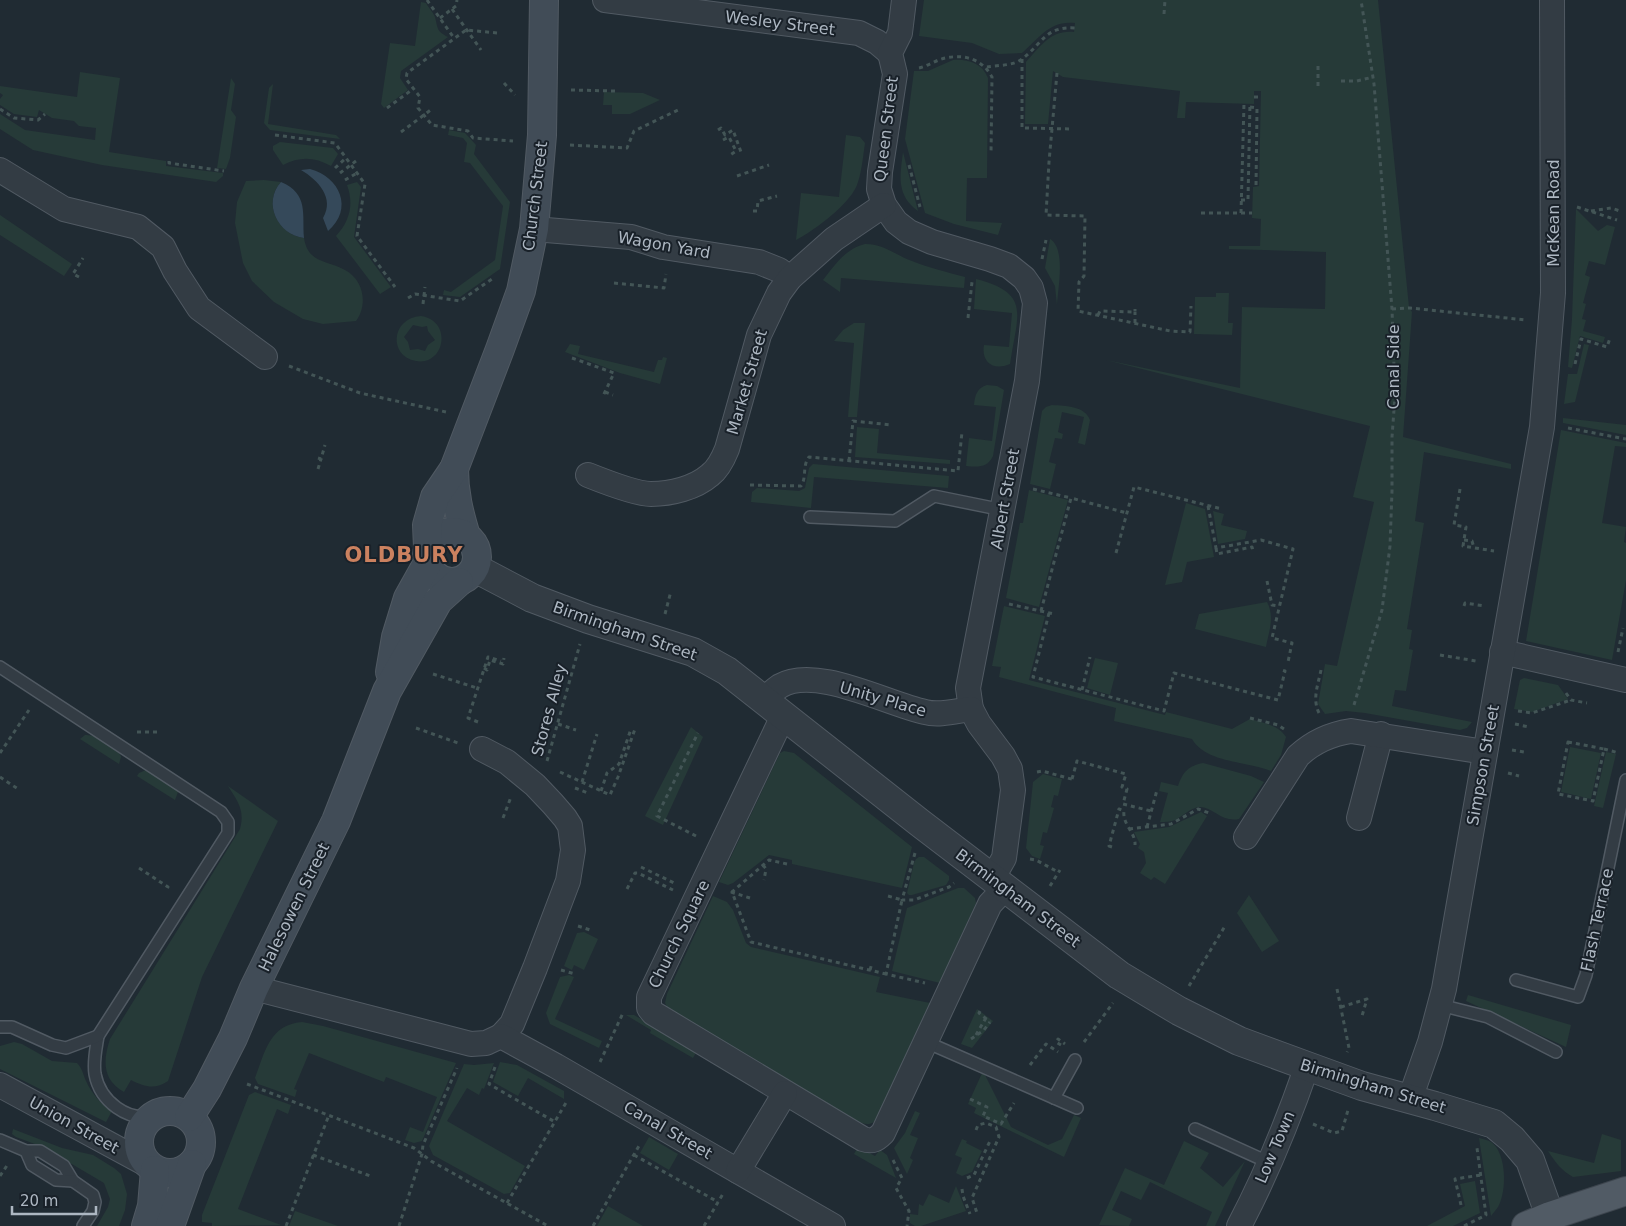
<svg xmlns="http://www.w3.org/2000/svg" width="1626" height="1226" font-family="'DejaVu Sans',sans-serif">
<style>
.green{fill:#263a38;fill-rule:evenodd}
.water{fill:#35495a}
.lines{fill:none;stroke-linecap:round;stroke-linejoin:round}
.service-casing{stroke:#515a63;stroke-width:14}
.minor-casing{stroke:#515a63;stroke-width:26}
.tertiary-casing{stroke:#515a63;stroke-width:30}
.secondary-casing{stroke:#515a63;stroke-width:30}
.primary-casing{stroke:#3d454e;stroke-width:30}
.path{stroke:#435556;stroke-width:3;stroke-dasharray:4 4;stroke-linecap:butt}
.service{stroke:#333c44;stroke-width:11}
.minor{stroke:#333c44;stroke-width:24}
.tertiary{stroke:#333c44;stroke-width:28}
.secondary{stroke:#414c57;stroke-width:28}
.primary{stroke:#515b65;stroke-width:28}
.path-bridge{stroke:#435556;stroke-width:3;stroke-dasharray:4 4;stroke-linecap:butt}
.labels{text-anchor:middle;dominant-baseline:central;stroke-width:4;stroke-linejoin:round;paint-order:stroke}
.street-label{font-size:16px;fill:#adb7c2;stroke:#192129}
.district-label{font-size:21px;font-weight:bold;letter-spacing:1px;fill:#cb815f;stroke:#192129}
</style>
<rect width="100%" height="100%" fill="#202b33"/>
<!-- green -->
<g class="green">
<path d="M924 0H1378L1409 307 1412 312 1403 437 1511 464V469L1424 452 1415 521 1424 523 1407 629 1412 630 1409 649 1413 650 1406 691 1395 690 1392 706 1472 722 1467 728 1460 730 1365 713 1346 711 1325 714 1318 704 1325 664 1337 666 1374 502 1353 497 1370 426 1106 360 1240 388 1242 307 1325 309 1326 252 1229 249V246H1260L1261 219 1252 218 1253 187 1259 186 1261 91H1254V104L1186 102 1185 118H1177L1180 91 1063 77 1053 71 1048 124H1025L1026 62C1041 46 1050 30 1074 32L1075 23C1050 20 1039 38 1022 53L999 54 972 43 919 36Z"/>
<path d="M421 2 426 3C428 7 433 12 435 17 438 28 436 31 448 37L401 71 400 78 408 90 384 108 381 104 390 43 415 46Z"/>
<path d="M953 60C968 59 982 63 988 78L987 178H967L966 221 1002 223 998 235 954 224 925 213 905 139 914 71H928Z"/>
<polygon points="80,72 120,78 109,152 166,161 166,166 223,173 223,176 216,182 102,165 33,150 0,129 0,114 25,130 95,140 96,128 79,126 74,121 52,118 39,110 37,117 14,114 0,105 0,99 3,95 0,93 0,86 77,97"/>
<polygon points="231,78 235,84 231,110 236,117 230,158 226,169 217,168"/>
<polygon points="273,84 268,124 336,135 340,139 270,130 264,123 269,88"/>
<polygon points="604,92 643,93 660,100 630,114 612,114 612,105 603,105"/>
<polygon points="449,130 465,133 476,145 474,154 510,202 500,269 460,297 443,295 444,290 451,292 495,260 503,206 470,163 464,162 467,143 463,138 448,135"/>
<path d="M846 135 860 137 865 143C863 156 862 170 858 182 853 202 815 230 796 240L801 193 839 197Z"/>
<path d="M280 142 333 148 338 154 331 166C315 157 300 156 283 165L273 150V146Z"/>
<path d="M903 152 918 211C896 195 900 176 903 152Z"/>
<path d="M264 180 281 182C262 203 278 235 304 238 308 264 328 260 345 270 364 280 368 305 356 321L323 324 303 319 274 302 252 281 243 263 235 223 237 202 246 181Z"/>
<path d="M357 182 361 187 354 237 391 287 380 294 336 236C350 221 354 204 347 185Z"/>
<polygon points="1576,209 1598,231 1607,225 1615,227 1605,265 1589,261 1585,275 1590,277 1583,303 1586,304 1582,319 1586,320 1583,331 1605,337 1603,343 1580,336 1572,368 1568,367 1572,319"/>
<polygon points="0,215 72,264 64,276 0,235"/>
<path d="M1050 239C1066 248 1058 288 1057 305L1055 286 1045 268Z"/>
<path d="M865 244C884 244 895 255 912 261 929 268 947 272 965 277L964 288 841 278 840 292 823 280C835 265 845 249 865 244Z"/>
<path d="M976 279C1030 293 1018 313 1011 358L1010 364C994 371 981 363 984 345L1009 347 1012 313 974 309Z"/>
<polygon points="1216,293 1229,293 1228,323 1233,323 1232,335 1194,334 1195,297 1216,297"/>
<path d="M421 316C453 321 445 366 416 361 388 356 391 318 421 316ZM413 325 422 327 427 326 428 331 435 340 428 345 425 351 418 349 410 350 408 342 404 337Z"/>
<polygon points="854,323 865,323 857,417 848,417 854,343 834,341 843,330"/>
<polygon points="570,344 580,346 578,354 654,372 658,360 662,360 663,357 667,358 660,384 620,373 565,352"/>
<polygon points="1584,344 1589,345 1575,402 1564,404 1568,374 1577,374"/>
<path d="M987 385 997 386 1004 390 993 456C987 468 979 467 966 466L969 438 992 441 996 407 974 405C975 395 977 388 987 385Z"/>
<path d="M1052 405C1066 406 1085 406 1090 420L1085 445 1078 443 1084 417 1062 412 1058 432 1063 434 1062 439 1055 438 1049 462 1056 464 1050 489 1030 484 1042 411 1046 407Z"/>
<polygon points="1563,418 1626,425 1626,435 1563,423"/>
<polygon points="857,427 879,429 877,453 950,460 950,464 855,457"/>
<polygon points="1561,430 1626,443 1626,447 1615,446 1602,523 1626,527 1624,542 1626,543 1626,580 1612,660 1526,641"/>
<polygon points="813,464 949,476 948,488 814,477 811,508 751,502 752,492 757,488 799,491 805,488 809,468"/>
<polygon points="1029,490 1068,500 1039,607 1006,598 1020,523 1023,523"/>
<polygon points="1186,503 1205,509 1214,557 1187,562 1182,582 1165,585"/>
<polygon points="1213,511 1224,514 1221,525 1247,531 1245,539 1218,544"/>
<path d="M1267 602C1275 617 1269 631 1266 647L1195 629 1199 614Z"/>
<path d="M1004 606 1045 616 1029 680 1165 715 1166 712 1232 729 1250 719C1263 723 1279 725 1286 737L1281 755 1271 771C1246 761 1206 763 1192 739L1114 721 1116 708 999 677 1001 667 992 666Z"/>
<polygon points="1095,658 1118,663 1110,695 1087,688"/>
<polygon points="1524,678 1558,685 1568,699 1532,712 1514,709 1520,680"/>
<polygon points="691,727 703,737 663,825 645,816"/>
<path d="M85 735C96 734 118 746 121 757L119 764 80 739Z"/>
<polygon points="1570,747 1601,753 1591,799 1561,792"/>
<polygon points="784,751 794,753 912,847 902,888 792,864 792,860 769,855 733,883 728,885 719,882 780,753"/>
<polygon points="1606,752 1616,754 1603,808 1594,806"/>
<path d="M1203 763 1251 776 1264 782 1239 819C1222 823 1212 806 1199 807 1190 808 1183 816 1175 820 1170 822 1165 822 1160 822L1168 793 1159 791 1161 782 1178 786C1183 772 1188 766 1203 763Z"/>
<polygon points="146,770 177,789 178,792 175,800 137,776 139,773"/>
<polygon points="1043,774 1062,779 1058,796 1054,795 1051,807 1054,808 1047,833 1043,832 1040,845 1044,846 1040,859 1032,856 1026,848 1033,782"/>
<path d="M228 786 278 821 202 977 168 1081C155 1090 145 1087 131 1080L124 1092C102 1080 103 1060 110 1039L240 829C245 810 238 802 228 786Z"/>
<polygon points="1201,812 1207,816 1165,884 1154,877 1151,880 1140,873 1146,863 1144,852 1138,848 1140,844 1134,832 1169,827"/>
<polygon points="919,857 924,857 949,876 949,880 946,885 912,895 909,895 907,893 914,863 916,859"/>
<polygon points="958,888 964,888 975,898 976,903 940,983 892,971 907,908"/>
<polygon points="1249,895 1279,941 1262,952 1237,913"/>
<path d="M713 896 727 902 733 910 746 943 751 947 880 977 876 992 930 1003 875 1121C869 1126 864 1124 857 1121L667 1007 665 1003 667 994Z"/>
<polygon points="584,932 598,939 584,970 574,965 572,970 564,966 577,933"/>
<polygon points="569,975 574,977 555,1019 602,1041 599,1048 550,1024 546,1013 560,977"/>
<polygon points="1468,995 1571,1025 1566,1047 1466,1001"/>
<polygon points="977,1009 993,1021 972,1048 961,1044"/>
<polygon points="626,1015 634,1015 697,1051 693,1058 650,1033 651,1030"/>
<path d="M302 1022 323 1026 456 1063 422 1141 414 1143 405 1140 410 1127 423 1132 437 1097 386 1077 384 1082 309 1053 294 1089 297 1090 295 1097 258 1084 255 1078C265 1052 269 1025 302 1022Z"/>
<path d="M14 1042 22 1044 52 1061 77 1063C82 1068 83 1074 86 1081 92 1094 100 1103 112 1111L106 1122 0 1069V1046Z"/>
<polygon points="500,1062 517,1065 564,1091 564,1099 528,1078 518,1096 493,1082"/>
<polygon points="494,1063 484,1089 482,1088 479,1095 467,1088 447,1121 525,1166 510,1193 504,1194 433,1155 429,1146 464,1064 474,1065"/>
<polygon points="983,1071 1011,1127 1048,1145 1062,1139 1074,1115 1081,1118 1064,1157 974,1113 976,1108 968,1104"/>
<polygon points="255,1092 291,1105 288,1114 277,1109 238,1209 281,1225 212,1226 212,1223 202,1222 202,1215 249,1095"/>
<polygon points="915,1111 920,1113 910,1135 918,1138 910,1158 913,1160 907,1174 894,1148 905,1133"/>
<polygon points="13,1129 62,1148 93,1155 114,1168 121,1174 127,1194 125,1210 119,1226 97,1226 108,1207 110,1199 104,1183 43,1147 16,1137 12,1134"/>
<path d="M1602 1134 1621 1140V1171L1573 1177C1562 1171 1555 1162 1548 1151L1594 1163Z"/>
<polygon points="649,1137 678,1154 669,1170 640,1153"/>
<path d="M1479 1138C1483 1139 1488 1140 1491 1142 1507 1153 1507 1192 1498 1207 1496 1210 1493 1213 1491 1216Z"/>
<polygon points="962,1139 967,1141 966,1143 982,1151 972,1172 962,1176 956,1173 962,1158 955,1155"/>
<polygon points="1184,1141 1209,1153 1200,1168 1223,1187 1245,1161 1215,1226 1206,1226 1212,1212 1150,1182 1141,1200 1121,1191 1112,1210 1132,1219 1129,1226 1099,1225 1125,1168 1164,1185"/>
<polygon points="858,1147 875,1156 880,1150 887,1155 896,1178 854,1154"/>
<polygon points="1475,1181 1480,1213 1453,1226 1427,1226 1465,1206 1460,1184"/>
<polygon points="956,1186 966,1211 921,1226 915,1226 910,1223 910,1214 918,1215 919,1204 923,1206 929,1194 949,1203"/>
<polygon points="608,1206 643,1226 597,1226"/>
<polygon points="295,1211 301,1213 338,1226 289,1226"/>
</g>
<!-- water -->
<g class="water">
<path d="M310 169C340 177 354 209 328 231L323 218C335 198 318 180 301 170Z"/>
<path d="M281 182C309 194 302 214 304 238 278 235 262 203 281 182Z"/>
</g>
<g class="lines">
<!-- service casing -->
<g class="service-casing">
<g id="service">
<polyline points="810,517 895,521 934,496 1003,510"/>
<path d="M0 667 221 812 228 822V833L98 1036C96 1049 93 1061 95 1074 100 1101 128 1123 155 1115"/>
<polyline points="1516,980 1578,997 1586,975 1626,780"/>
<polyline points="1440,1005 1488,1017 1556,1052"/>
<polyline points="0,1027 12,1027 52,1045 66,1048 98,1036"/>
<polyline points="926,1042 1077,1108"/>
<polyline points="1054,1098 1075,1060"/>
<polyline points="1195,1129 1270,1163"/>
<polyline points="0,1140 26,1151 40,1151 64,1166 73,1181 93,1195 95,1202 93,1211 83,1226"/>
<polyline points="26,1151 32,1165 56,1180 73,1181"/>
</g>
</g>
<!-- minor casing -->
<g class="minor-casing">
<g id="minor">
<polyline points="605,0 859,33 877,42 890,53"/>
<polyline points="904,0 900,33 890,53 895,74 880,172 879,189 884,205 896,222 909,232 932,242 990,259 1009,266 1024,278 1031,288 1035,303 1027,381 968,688 971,709"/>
<polyline points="0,170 64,209 138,227 163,247 175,271 199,308 265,357"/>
<polyline points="534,229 631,237 663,247 759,262 779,270 790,278"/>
<path d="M588 475C603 481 636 494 651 494 671 494 695 488 710 475 718 469 723 459 727 449L759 335 779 293 790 278 834 239 884 205"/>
<polyline points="1502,652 1626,680"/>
<path d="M765 699C769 695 774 690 780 686 816 665 887 704 925 712 939 716 956 711 971 709L979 724 1003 756 1010 769 1013 790 1004 858 992 879"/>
<path d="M783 716 649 997V1008L653 1013 863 1139C872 1142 876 1140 883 1133L990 904 1005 888"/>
<polyline points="482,749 507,762 535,785 553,804 565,818 570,826 573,850 568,881 535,968 512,1024 501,1036"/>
<polyline points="1359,818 1381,734"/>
<path d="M1246 837 1298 756C1313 742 1331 734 1351 731L1485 752"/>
<polyline points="254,988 471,1044 486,1043 501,1036 556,1066 833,1226"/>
<polyline points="0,1085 148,1165"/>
<polyline points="1410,1099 1430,1042 1444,989 1542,427 1553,293 1552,0"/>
<polyline points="738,1171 785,1093"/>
<path d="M1239 1226C1266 1175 1288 1121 1307 1066"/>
</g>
</g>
<!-- tertiary casing -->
<g class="tertiary-casing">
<polyline id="tertiary" points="475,568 532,598 588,619 693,652 727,671 920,823 1119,975 1179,1011 1239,1041 1307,1066 1362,1086 1435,1106 1494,1124 1512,1139 1530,1160 1550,1216"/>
</g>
<!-- secondary casing -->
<g class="secondary-casing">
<g id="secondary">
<path d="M454 469C454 493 459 513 466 536"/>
<circle cx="452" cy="557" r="25"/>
<polyline points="428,547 427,525 435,497 454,469 500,349 521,291 534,229 542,135 544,0"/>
<polyline points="390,672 396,637 408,598 427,564"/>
<circle cx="170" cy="1142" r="31"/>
<polyline points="189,1117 207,1089 233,1038 254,988 336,821 387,691 438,601 459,582"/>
<polyline points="146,1226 152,1206 155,1170"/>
<polyline points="170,1226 192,1164"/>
</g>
</g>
<!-- primary casing -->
<g class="primary-casing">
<polyline id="primary" points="1526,1226 1550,1216 1626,1191"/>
</g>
<!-- path -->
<g class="path">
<polyline points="427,0 454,38"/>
<polyline points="452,9 481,50"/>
<polyline points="1164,14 1165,0"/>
<polyline points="440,18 456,6 457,0"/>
<polyline points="497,33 466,30 407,73 406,79 420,97 418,108 432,125 468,131 473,138 513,141"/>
<polyline points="1022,59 1022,127"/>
<path d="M987 67C998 65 1013 66 1022 59 1042 44 1045 26 1075 28"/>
<path d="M919 68C928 66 936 60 945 58 965 54 982 59 992 77L991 154"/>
<polyline points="1057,73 1049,162 1046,215 1085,216 1084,276 1079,282 1078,311 1170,331 1190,332 1191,306"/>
<polyline points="1341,81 1357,81 1373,77"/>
<polyline points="504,83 515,95"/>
<polyline points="1318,86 1318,66"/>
<polyline points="571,90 615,91"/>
<polyline points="1254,97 1261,97"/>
<polyline points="1250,107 1257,108 1256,187"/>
<polyline points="387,108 413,89"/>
<polyline points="0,109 14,118 38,120 45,114"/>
<polyline points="1025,128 1071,129"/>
<polyline points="718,130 721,128 725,135 733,130 741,152"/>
<polyline points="401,132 432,109"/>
<polyline points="275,135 335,143 365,184 357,236 395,287"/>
<polyline points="723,140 729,137 736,151 730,155"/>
<polyline points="570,145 627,148 634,131 680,109"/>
<polyline points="169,161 169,163 224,171"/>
<polyline points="909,165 920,207"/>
<polyline points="335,168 346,158"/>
<polyline points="340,173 356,161"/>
<polyline points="737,176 769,165"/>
<polyline points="345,180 357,173"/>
<polyline points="1241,200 1248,200 1250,103"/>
<polyline points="1577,207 1617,220"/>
<polyline points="753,211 757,211 758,201 777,196"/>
<polyline points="1591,211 1611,208 1620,211"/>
<polyline points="1201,213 1252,213"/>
<polyline points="1241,213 1244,103"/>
<polyline points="1042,259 1046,240"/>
<polyline points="79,277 73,274 83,258"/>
<polyline points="614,283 664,288 666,274"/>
<polyline points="408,298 415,294 460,301 495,277"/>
<polyline points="423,304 425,287"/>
<polyline points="1392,309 1410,308 1526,320"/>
<polyline points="1098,315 1100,311 1135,312 1135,309"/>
<polyline points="968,318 972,282"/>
<polyline points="1135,323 1135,312"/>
<polyline points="572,358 614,373 603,396"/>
<polyline points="1575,364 1581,339 1607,347 1610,338"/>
<polyline points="289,366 360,393 446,412"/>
<polyline points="605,392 613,395"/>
<polyline points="1568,428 1626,439"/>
<polyline points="318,458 321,459 325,445"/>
<polyline points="849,461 853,421 892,425"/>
<polyline points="318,469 321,459"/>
<path d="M750 485 801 486C807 477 802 466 809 457L958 471 962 432"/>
<polyline points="1033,489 1071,498"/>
<polyline points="1460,489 1454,525 1466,527 1463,546 1494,551"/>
<polyline points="1208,506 1216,548 1261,540 1293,549 1272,638 1292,643 1288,662"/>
<polyline points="1464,540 1472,541 1474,548"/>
<polyline points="1216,548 1217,554 1252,547 1253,550"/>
<polyline points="1116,553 1134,487 1222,509"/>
<polyline points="1267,581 1272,605 1279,606"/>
<polyline points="1009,604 1054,614"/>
<polyline points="1464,606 1465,603 1485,606"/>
<polyline points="1041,611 1071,498 1127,513"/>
<polyline points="1049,613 1033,677 1164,711 1174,673 1278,700 1285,671 1282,670"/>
<polyline points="665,614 671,591"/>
<polyline points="1618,652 1623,628"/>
<polyline points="1440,655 1476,661"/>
<polyline points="484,668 487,670 490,660 503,664 504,658"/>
<polyline points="433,674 477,688"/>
<polyline points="1082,690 1090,657"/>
<polyline points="1566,693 1571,700 1587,703"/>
<polyline points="1354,705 1382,610 1390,546 1392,491 1392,437 1395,396 1392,309 1374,84 1361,0"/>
<polyline points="1518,711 1532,713 1571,700"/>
<path d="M1319 713C1312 699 1318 685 1321 670"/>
<polyline points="1250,718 1278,725 1287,731"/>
<polyline points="478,722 468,718 488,657 501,661"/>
<polyline points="558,724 576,730"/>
<polyline points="1515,724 1529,727"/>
<polyline points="416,728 458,743"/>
<polyline points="137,732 159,732"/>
<polygon points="1568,742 1604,749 1593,801 1558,794"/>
<polyline points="1604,749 1619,753"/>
<polyline points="1512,750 1524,752"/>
<polyline points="0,753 29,710"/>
<polyline points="547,761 580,644"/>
<polyline points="560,772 610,795 618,777 635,729"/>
<polyline points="1037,772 1042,771 1075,780"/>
<polyline points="1508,773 1519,776"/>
<polyline points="0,777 18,789"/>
<polyline points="1072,779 1077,761 1126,774 1122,787 1127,789 1123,804 1151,811"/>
<polyline points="582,782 597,734"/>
<polyline points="575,788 588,793"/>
<polyline points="601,791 607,773 619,764 631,729"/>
<polyline points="503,818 511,797"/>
<polyline points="1147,827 1157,790"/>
<polyline points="1129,829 1171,824 1198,809 1212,814"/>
<polyline points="696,836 657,816 698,733"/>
<path d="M1112 847 1109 846 1119 809 1124 811C1122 824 1136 833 1135 845"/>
<polyline points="915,853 902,900 914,900 949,887 954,883"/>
<polyline points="1030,859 1036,860 1058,872"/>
<polyline points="787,864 769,860 732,892 751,942 886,974"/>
<polyline points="763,865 766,869 764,880"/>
<polyline points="641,867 674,883"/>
<polyline points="139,868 168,887 167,889"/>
<polyline points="1050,886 1060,870"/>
<polyline points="627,889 635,873 638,873 673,890"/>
<polyline points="731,892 750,898"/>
<polyline points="888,896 902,900 886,974 925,983"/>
<polyline points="578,926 590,930"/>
<polyline points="561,970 575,974"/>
<polyline points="870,970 872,963"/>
<polyline points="1189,986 1225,926"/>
<polyline points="1337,989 1349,1048 1347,1052"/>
<polyline points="1341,1007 1367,999 1362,1016"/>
<polyline points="976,1035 987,1016"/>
<polyline points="971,1039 984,1030 990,1022"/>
<polyline points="1084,1042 1113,1003"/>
<polyline points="1061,1045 1056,1042 1058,1039 1065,1044"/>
<polyline points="600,1062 623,1013"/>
<polyline points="1030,1065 1046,1044 1058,1052"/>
<polyline points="495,1067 489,1084 555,1122"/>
<polyline points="247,1084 414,1148 431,1161 548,1226"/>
<polyline points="970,1099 987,1107 983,1116 1001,1124 1014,1103"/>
<polyline points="1313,1124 1334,1133 1342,1131 1348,1110"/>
<polyline points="976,1130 978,1125 986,1123 996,1127 999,1137 972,1198 977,1213"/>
<polyline points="313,1155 373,1177"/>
<polyline points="634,1155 718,1202"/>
<polyline points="893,1160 902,1178 896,1188 909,1211 907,1226"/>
<polyline points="0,1176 8,1164"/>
<polyline points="967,1178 974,1175 990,1141"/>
<polyline points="962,1189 963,1196 970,1214"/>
<polyline points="507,1203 567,1101"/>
<polyline points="1461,1205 1455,1179 1481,1175"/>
<polyline points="286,1226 329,1115"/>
<polyline points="399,1226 422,1154 423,1145 457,1068"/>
<polyline points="593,1226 640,1144"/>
<polyline points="704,1226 724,1192"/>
<polyline points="1464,1226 1486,1215 1477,1148"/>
</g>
<!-- service -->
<use href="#service" class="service"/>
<!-- minor -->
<use href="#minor" class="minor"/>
<!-- tertiary -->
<use href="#tertiary" class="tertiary"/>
<!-- secondary -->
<use href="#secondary" class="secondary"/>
<!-- primary -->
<use href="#primary" class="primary"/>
<!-- path-bridge -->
<polyline class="path-bridge" points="980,1011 979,1013 990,1022"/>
</g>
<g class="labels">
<!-- street labels -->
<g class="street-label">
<text transform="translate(780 23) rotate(7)">Wesley Street</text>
<text transform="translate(886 129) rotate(-83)">Queen Street</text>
<text transform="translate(535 196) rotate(-83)">Church Street</text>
<text transform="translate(1553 213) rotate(-90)">McKean Road</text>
<text transform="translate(664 245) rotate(10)">Wagon Yard</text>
<text transform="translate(1393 367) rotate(-90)">Canal Side</text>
<text transform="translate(747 382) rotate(-74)">Market Street</text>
<text transform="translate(1005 499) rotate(-80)">Albert Street</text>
<text transform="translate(625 631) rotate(19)">Birmingham Street</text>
<text transform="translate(883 699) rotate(16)">Unity Place</text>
<text transform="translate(549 710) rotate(-75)">Stores Alley</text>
<text transform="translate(1483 765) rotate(-80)">Simpson Street</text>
<text transform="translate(1018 898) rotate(37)">Birmingham Street</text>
<text transform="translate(294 907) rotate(-64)">Halesowen Street</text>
<text transform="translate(1597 920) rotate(-78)">Flash Terrace</text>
<text transform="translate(679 934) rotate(-64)">Church Square</text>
<text transform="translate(1373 1086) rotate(17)">Birmingham Street</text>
<text transform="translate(74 1125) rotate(29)">Union Street</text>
<text transform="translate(668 1130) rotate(30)">Canal Street</text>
<text transform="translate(1275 1147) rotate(-67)">Low Town</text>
</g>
<!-- district labels -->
<g class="district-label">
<text x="404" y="555">OLDBURY</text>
</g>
</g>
<!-- scale -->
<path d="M12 1206v8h84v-8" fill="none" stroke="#adb7c2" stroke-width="2.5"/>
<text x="20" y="1206" font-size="15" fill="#adb7c2" stroke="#192129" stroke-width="4" paint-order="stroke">20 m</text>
</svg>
